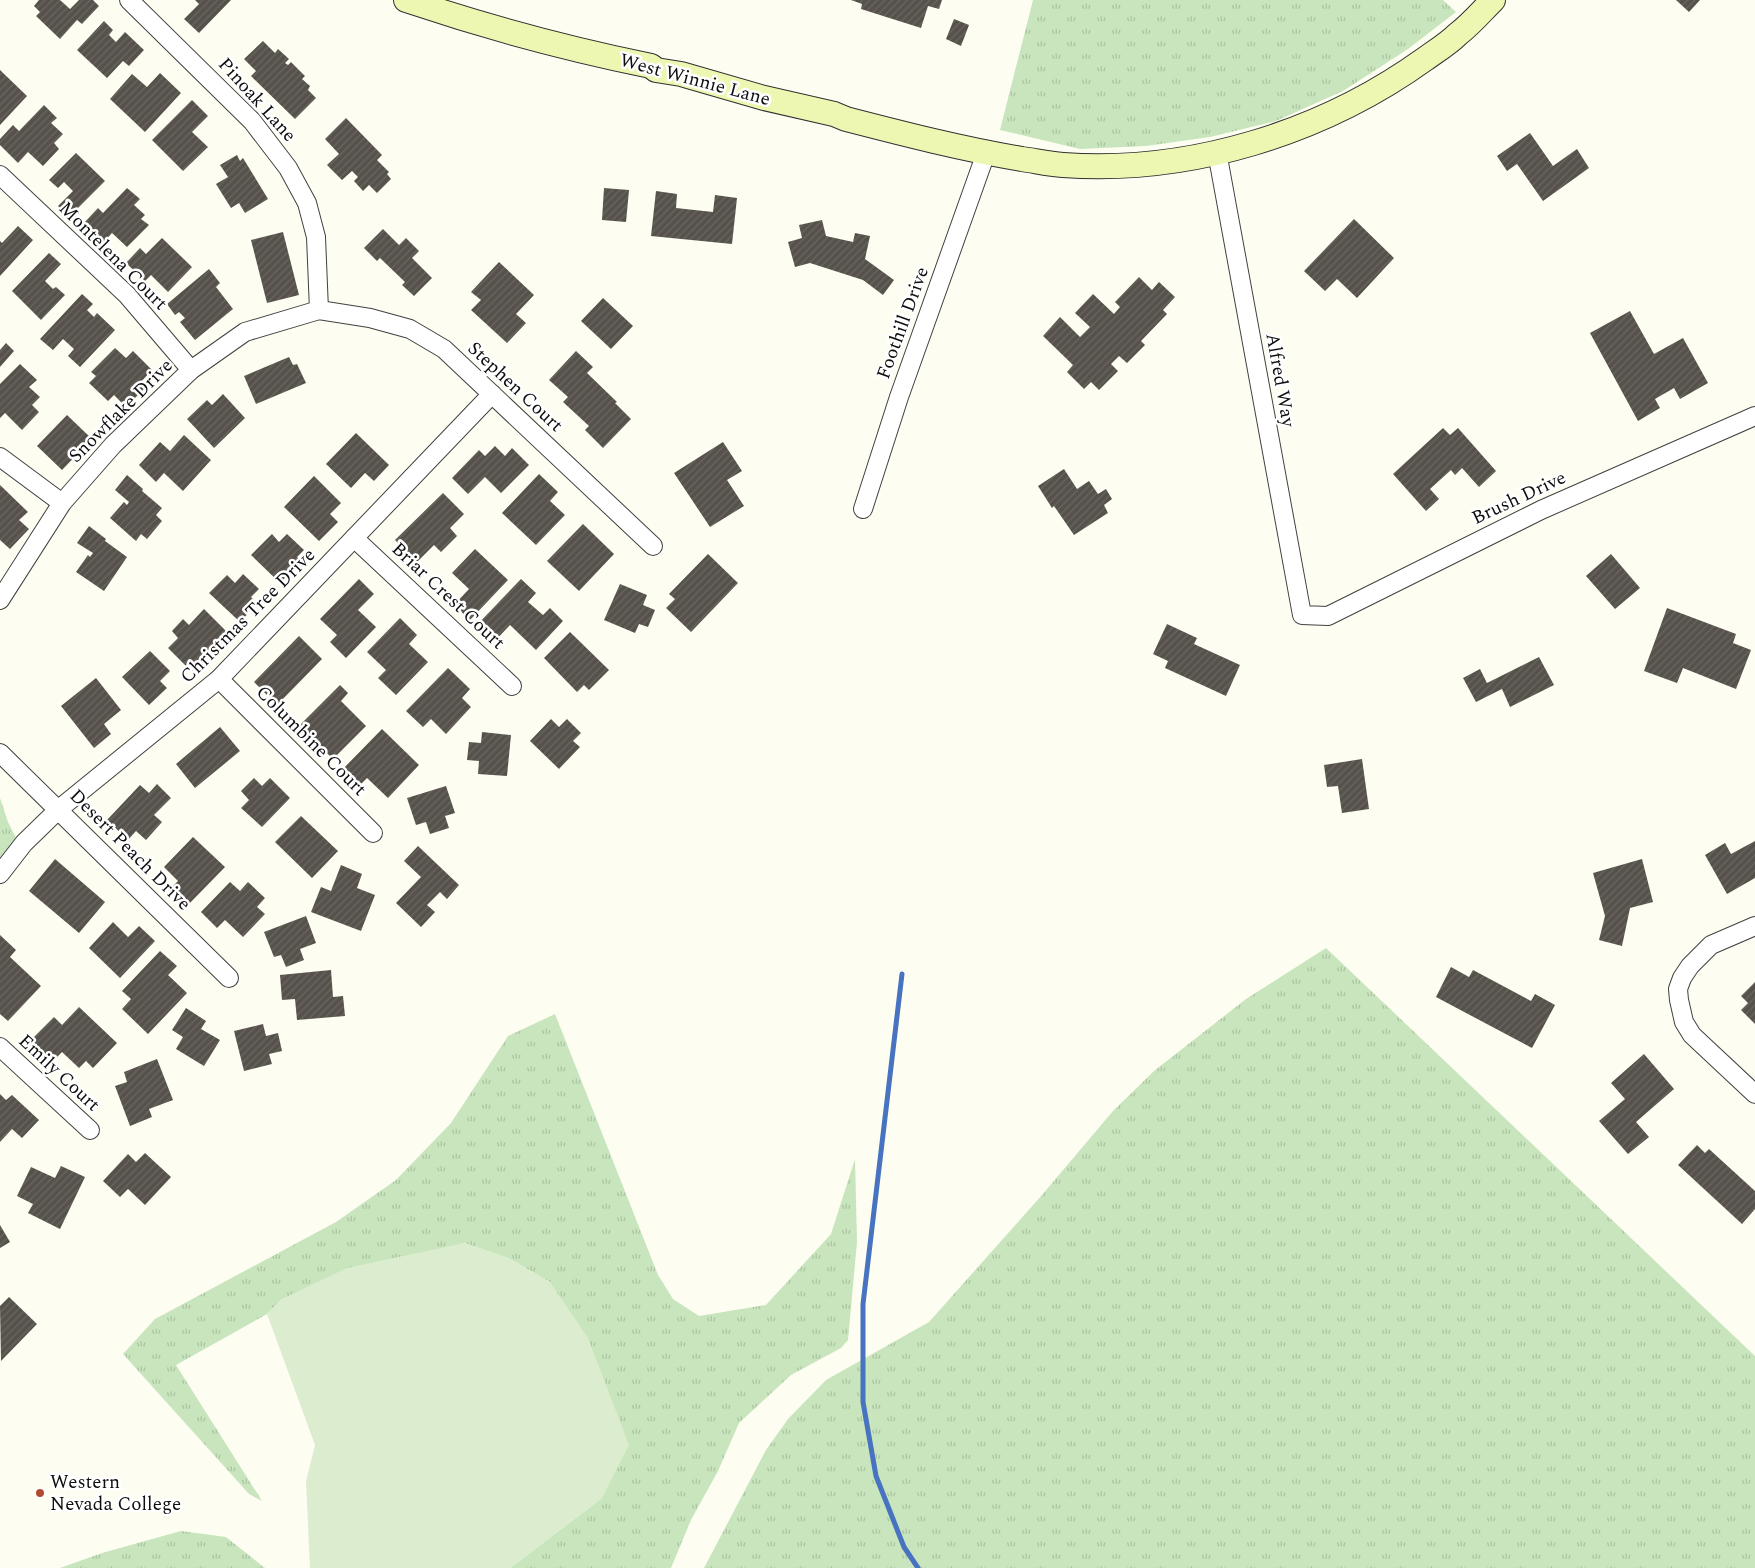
<svg xmlns="http://www.w3.org/2000/svg" width="1755" height="1568" font-family="Spectral,serif">
<style>
.grass{fill:url(#grass-tufts)}
.pitch{fill:#dbedce}
.lines{fill:none;stroke-linecap:round;stroke-linejoin:round}
.stream{stroke:#4873c0;stroke-width:5}
.building{fill:url(#building-hatch)}
.street-casing{stroke:#414141;stroke-width:20}
.secondary-casing{stroke:#303030;stroke-width:26}
.street{stroke:#fff;stroke-width:18}
.secondary{stroke:#eef7b2;stroke-width:24}
.poi-dot{fill:#b14c33;stroke:#fff;stroke-width:2}
.labels{text-anchor:middle;dominant-baseline:central;stroke-width:5;stroke-linejoin:round;paint-order:stroke}
.street-label{font-size:19px;fill:#0e0e0e;stroke:#fff}
.poi-label{font-size:19px;fill:#0e0e0e;stroke:#fff;text-anchor:start}
</style>
<defs>
<pattern id="grass-tufts" width="24" height="20" patternUnits="userSpaceOnUse" patternTransform="scale(1.25)"><rect width="24" height="20" fill="#c8e5bd"/><path d="M3 7l-1-3M5 7V3M7 7l1-3M15 17l-1-3M17 17v-4M19 17l1-3" fill="none" stroke="#abc3a1"/></pattern>
<pattern id="building-hatch" width="6" height="6" patternUnits="userSpaceOnUse" patternTransform="scale(1.25)"><rect width="6" height="6" fill="#56524b"/><path d="M-1 1l2-2M0 6l6-6M5 7l2-2" fill="none" stroke="#696661"/></pattern>
</defs>
<rect width="100%" height="100%" fill="#fdfef1"/>
<!-- grass -->
<g class="grass">
<polygon points="1033,0 1443,0 1456,12 1408,49 1343,91 1276,121 1210,137 1146,146 1080,149 1000,130"/>
<polygon points="0,798 8,822 17,840 0,864"/>
<polygon points="1326,948 1755,1356 1755,1568 704,1568 766,1450 788,1419 826,1380 929,1322 1042,1195 1113,1111 1154,1071 1246,999"/>
<polygon points="555,1014 658,1275 673,1299 699,1316 766,1305 831,1234 855,1159 857,1242 848,1340 841,1348 791,1375 739,1423 718,1471 691,1520 671,1568 510,1568 602,1498 550,1282 508,1258 464,1243 282,1299 267,1314 176,1365 262,1501 249,1494 123,1354 155,1319 336,1222 396,1180 451,1123 508,1036"/>
<polygon points="181,1531 226,1537 265,1568 60,1568 102,1553"/>
</g>
<!-- pitch -->
<polygon class="pitch" points="464,1243 508,1258 550,1282 588,1338 629,1445 602,1498 510,1568 310,1568 306,1481 315,1445 267,1314 282,1299 347,1268"/>
<g class="lines">
<!-- stream -->
<polyline class="stream" points="902,974 863,1304 863,1402 876,1476 904,1547 918,1568"/>
</g>
<!-- building -->
<g class="building">
<polygon points="39,0 60,0 70,9 79,0 93,0 99,6 82,24 77,20 60,39 36,16 40,12 34,6"/>
<polygon points="195,0 231,0 199,33 184,19 199,4"/>
<polygon points="851,0 942,0 939,9 928,6 921,28 861,9 862,4"/>
<polygon points="1676,0 1700,0 1689,12"/>
<polygon points="954,19 969,25 961,46 946,39"/>
<polygon points="104,21 113,30 109,35 116,42 125,32 144,50 129,66 123,61 107,78 77,50"/>
<polygon points="263,41 275,53 278,49 289,59 285,63 288,65 291,62 305,76 302,79 310,86 308,90 316,98 295,119 251,76 256,71 244,59"/>
<polygon points="0,70 27,96 0,125"/>
<polygon points="160,73 181,93 145,132 110,99 132,74 147,87"/>
<polygon points="192,100 208,116 192,132 208,147 183,171 152,140"/>
<polygon points="44,105 57,118 51,123 63,134 54,143 59,149 43,166 28,152 18,163 0,145 0,139 13,125 19,131"/>
<polygon points="346,118 382,155 377,160 389,172 387,174 391,179 377,193 369,185 363,191 354,181 358,177 352,171 342,180 327,165 339,154 325,139"/>
<polygon points="1530,133 1553,166 1577,149 1589,168 1543,201 1517,164 1507,171 1497,156"/>
<polygon points="76,153 105,181 69,217 58,206 73,191 64,182 58,188 49,180"/>
<polygon points="237,155 240,161 243,158 268,199 245,213 239,203 231,208 216,184 228,177 220,165"/>
<polygon points="127,188 140,199 134,205 145,215 141,219 149,225 127,247 112,233 103,243 83,224 98,208 103,213"/>
<polygon points="604,188 629,190 626,222 602,220"/>
<polygon points="656,191 677,194 676,208 713,212 715,195 737,198 732,244 651,236"/>
<polygon points="1354,219 1394,258 1357,298 1337,279 1325,291 1304,271"/>
<polygon points="822,220 826,236 853,242 855,233 870,236 865,259 894,280 883,295 863,280 810,263 795,267 788,242 802,238 799,225"/>
<polygon points="18,226 33,240 0,276 0,241 2,243"/>
<polygon points="383,229 399,245 406,238 419,251 412,258 432,278 414,296 402,285 405,282 380,258 377,261 364,248"/>
<polygon points="283,232 299,295 267,303 251,240"/>
<polygon points="162,238 192,267 168,292 151,275 145,281 126,263 140,248 146,254"/>
<polygon points="49,253 61,264 45,281 53,289 56,287 65,295 41,320 12,291"/>
<polygon points="499,262 534,295 516,314 526,323 507,343 471,310 481,300 471,292"/>
<polygon points="209,269 220,283 216,287 233,309 195,340 180,322 185,318 179,312 175,315 167,304"/>
<polygon points="1139,277 1152,290 1159,282 1175,297 1163,310 1167,314 1141,341 1145,345 1127,363 1119,356 1111,364 1118,371 1099,390 1091,382 1084,389 1067,372 1073,365 1043,336 1060,317 1080,337 1090,327 1075,313 1093,294 1114,314 1120,307 1115,302"/>
<polygon points="82,294 93,304 87,310 94,317 97,313 115,330 80,367 68,356 74,349 63,339 53,350 40,339"/>
<polygon points="603,298 633,326 611,349 581,321"/>
<polygon points="1630,311 1654,354 1683,338 1708,383 1680,399 1674,388 1655,399 1660,408 1638,421 1590,333"/>
<polygon points="6,343 14,351 0,367 0,350"/>
<polygon points="115,348 126,358 133,351 152,370 139,384 144,389 126,407 114,395 108,401 89,383 96,376 91,372"/>
<polygon points="576,351 593,367 587,373 617,402 615,403 631,419 603,448 585,430 589,426 563,402 568,397 549,380"/>
<polygon points="289,357 293,365 297,364 306,383 256,404 244,376"/>
<polygon points="20,364 37,380 29,387 40,397 32,405 39,412 22,430 5,413 0,418 0,384"/>
<polygon points="223,394 245,418 214,448 187,419 207,400 212,405"/>
<polygon points="67,415 92,439 62,470 37,446"/>
<polygon points="1443,428 1450,435 1458,428 1496,471 1479,487 1462,468 1455,475 1451,470 1430,489 1439,499 1426,511 1393,474"/>
<polygon points="356,433 389,465 374,481 365,473 351,488 326,464"/>
<polygon points="184,435 211,460 183,491 164,473 156,482 139,465 160,442 170,451"/>
<polygon points="723,442 742,471 727,480 744,506 710,527 674,473"/>
<polygon points="495,446 505,456 512,448 529,465 501,493 485,477 468,494 452,478 479,450 485,456"/>
<polygon points="1064,469 1077,489 1089,481 1098,494 1106,489 1112,499 1104,505 1108,513 1074,535 1054,506 1052,508 1038,486"/>
<polygon points="539,474 558,492 550,501 565,515 536,545 502,513"/>
<polygon points="127,475 143,489 142,491 162,508 156,515 162,521 147,539 141,534 136,541 110,518 124,502 127,505 129,502 115,490"/>
<polygon points="314,476 341,503 330,514 338,522 319,541 284,507"/>
<polygon points="0,485 28,512 19,520 29,529 10,549 0,540"/>
<polygon points="443,493 464,514 450,528 457,536 441,552 434,545 417,562 395,540"/>
<polygon points="583,524 614,554 579,591 547,561"/>
<polygon points="89,526 106,539 105,541 127,557 104,591 76,572 88,555 90,557 93,553 77,543"/>
<polygon points="272,534 279,542 287,534 304,550 297,557 301,561 280,583 251,555"/>
<polygon points="475,549 508,580 470,620 454,605 469,589 452,573"/>
<polygon points="708,554 738,583 691,632 666,608 675,599 669,594"/>
<polygon points="1611,554 1640,588 1615,609 1586,576"/>
<polygon points="243,574 259,589 251,597 257,604 240,622 209,593 227,575 235,583"/>
<polygon points="359,579 374,594 358,610 376,627 346,658 330,642 337,635 320,619"/>
<polygon points="521,579 536,593 528,602 543,615 550,608 563,621 536,650 510,625 493,643 476,626"/>
<polygon points="620,584 647,595 643,605 655,610 648,627 639,624 635,633 604,620"/>
<polygon points="1667,608 1736,634 1733,643 1751,650 1736,689 1683,668 1677,683 1644,671"/>
<polygon points="204,609 229,634 192,672 168,648 178,638 172,631 183,619 189,625"/>
<polygon points="400,618 417,635 409,644 428,662 396,695 378,678 386,670 367,652"/>
<polygon points="1167,624 1197,638 1194,644 1240,665 1226,696 1165,668 1168,661 1153,654"/>
<polygon points="570,632 609,670 589,690 584,685 577,692 544,658"/>
<polygon points="299,636 322,659 277,705 254,682"/>
<polygon points="150,651 170,671 160,681 167,688 149,705 122,677"/>
<polygon points="1539,657 1554,685 1510,707 1502,689 1476,702 1463,678 1480,669 1487,683"/>
<polygon points="448,668 470,689 462,698 471,707 446,734 431,719 423,727 406,711"/>
<polygon points="96,678 121,710 104,724 111,734 94,748 61,706"/>
<polygon points="340,685 348,693 341,701 366,726 333,759 299,726"/>
<polygon points="551,719 559,727 567,719 581,733 573,741 580,747 559,769 530,741"/>
<polygon points="220,727 240,751 195,788 176,764"/>
<polygon points="382,729 419,765 388,798 367,778 358,787 341,771"/>
<polygon points="482,732 511,735 507,776 478,774 479,761 467,760 469,742 481,743"/>
<polygon points="1362,759 1369,809 1342,813 1338,786 1327,787 1324,765"/>
<polygon points="254,778 262,786 270,778 290,798 262,827 241,808 249,800 241,791"/>
<polygon points="157,784 171,798 154,815 162,822 146,840 136,831 128,840 107,820 140,785 149,793"/>
<polygon points="446,786 455,813 445,816 449,828 430,834 426,822 416,825 407,798"/>
<polygon points="301,816 338,851 312,878 275,842"/>
<polygon points="193,837 225,867 186,907 169,890 178,881 164,867"/>
<polygon points="1755,841 1755,878 1727,894 1705,855 1725,843 1731,854"/>
<polygon points="418,846 459,885 447,899 440,892 427,905 435,912 421,927 396,903 421,877 404,861"/>
<polygon points="55,859 105,902 79,933 29,891"/>
<polygon points="1642,859 1653,902 1630,908 1622,946 1599,940 1605,916 1593,873"/>
<polygon points="341,865 362,874 357,888 375,895 361,931 311,912 321,887 331,891"/>
<polygon points="230,882 240,891 248,882 265,898 257,907 265,914 243,937 225,920 217,928 201,912"/>
<polygon points="306,916 316,943 300,949 304,960 286,967 281,955 274,957 264,932"/>
<polygon points="113,922 128,937 139,926 155,941 120,978 89,948"/>
<polygon points="0,935 16,950 10,957 41,986 8,1021 0,1014"/>
<polygon points="160,951 177,966 168,975 187,993 148,1034 122,1009 131,999 122,991"/>
<polygon points="1451,967 1469,977 1473,970 1531,1001 1535,994 1555,1005 1532,1048 1436,997"/>
<polygon points="331,970 333,997 343,996 345,1016 297,1020 295,999 282,1000 280,975"/>
<polygon points="1755,982 1755,1024 1741,1010 1748,1003 1741,996"/>
<polygon points="79,1007 117,1043 93,1068 86,1061 79,1068 62,1052 53,1061 31,1040 54,1017 62,1025"/>
<polygon points="186,1008 206,1021 201,1029 220,1040 204,1066 176,1049 183,1037 172,1030"/>
<polygon points="263,1024 266,1036 278,1033 282,1051 269,1054 272,1064 244,1071 234,1031"/>
<polygon points="1644,1054 1674,1089 1636,1122 1649,1137 1628,1154 1599,1121 1625,1099 1611,1083"/>
<polygon points="157,1059 173,1100 149,1109 152,1117 130,1126 115,1086 127,1082 124,1072"/>
<polygon points="0,1094 6,1100 12,1095 39,1120 22,1138 12,1129 0,1142"/>
<polygon points="1697,1145 1705,1153 1709,1149 1755,1191 1755,1209 1742,1224 1678,1165"/>
<polygon points="145,1153 171,1177 145,1205 128,1189 120,1197 103,1181 128,1154 136,1162"/>
<polygon points="61,1166 85,1177 60,1229 28,1213 33,1204 17,1196 31,1167 55,1178"/>
<polygon points="0,1225 10,1242 0,1248"/>
<polygon points="9,1297 37,1324 1,1361 0,1306"/>
</g>
<g class="lines">
<!-- street casing -->
<g class="street-casing">
<g id="street">
<polyline points="129,0 252,121 288,168 307,203 316,237 319,310"/>
<polyline points="1217,152 1302,615 1328,616 1541,510 1755,416"/>
<polyline points="0,175 127,295 191,370"/>
<polyline points="0,457 62,503"/>
<polyline points="863,509 899,397 986,153"/>
<polyline points="354,538 512,686"/>
<polyline points="0,600 62,503 113,445 191,370 245,332 319,310 370,318 410,329 444,349 653,546"/>
<polyline points="219,679 373,833"/>
<polyline points="0,753 229,978"/>
<polyline points="0,874 24,843 59,809 219,679 492,394"/>
<polyline points="1755,926 1711,945 1690,966 1682,978 1678,989 1679,1000 1684,1022 1692,1035 1755,1094"/>
<polyline points="0,1047 90,1130"/>
</g>
</g>
<!-- secondary casing -->
<g class="secondary-casing">
<path id="secondary" d="M406 0C486 27 568 49 651 66L656 70 681 74 764 98 834 114 846 119C904 134 962 149 1022 159 1036 161 1049 164 1063 165 1190 174 1322 133 1425 59 1436 51 1448 44 1458 34 1471 24 1482 11 1493 0"/>
</g>
<!-- street -->
<use href="#street" class="street"/>
<!-- secondary -->
<use href="#secondary" class="secondary"/>
</g>
<!-- markers -->
<circle class="poi-dot" cx="40" cy="1493" r="5"/>
<g class="labels">
<!-- street labels -->
<g class="street-label">
<text transform="translate(695 80) rotate(15)">West Winnie Lane</text>
<text transform="translate(257 100) rotate(48)">Pinoak Lane</text>
<text transform="translate(113 256) rotate(45)">Montelena Court</text>
<text transform="translate(903 323) rotate(-70)">Foothill Drive</text>
<text transform="translate(1280 380) rotate(80)">Alfred Way</text>
<text transform="translate(515 387) rotate(43)">Stephen Court</text>
<text transform="translate(121 411) rotate(-45)">Snowflake Drive</text>
<text transform="translate(1519 498) rotate(-25)">Brush Drive</text>
<text transform="translate(448 596) rotate(43)">Briar Crest Court</text>
<text transform="translate(248 616) rotate(-45)">Christmas Tree Drive</text>
<text transform="translate(311 741) rotate(45)">Columbine Court</text>
<text transform="translate(130 850) rotate(45)">Desert Peach Drive</text>
<text transform="translate(59 1073) rotate(43)">Emily Court</text>
</g>
<!-- poi labels -->
<g class="poi-label">
<text x="50" y="1482">Western<tspan x="50" dy="22">Nevada College</tspan></text>
</g>
</g>
</svg>
